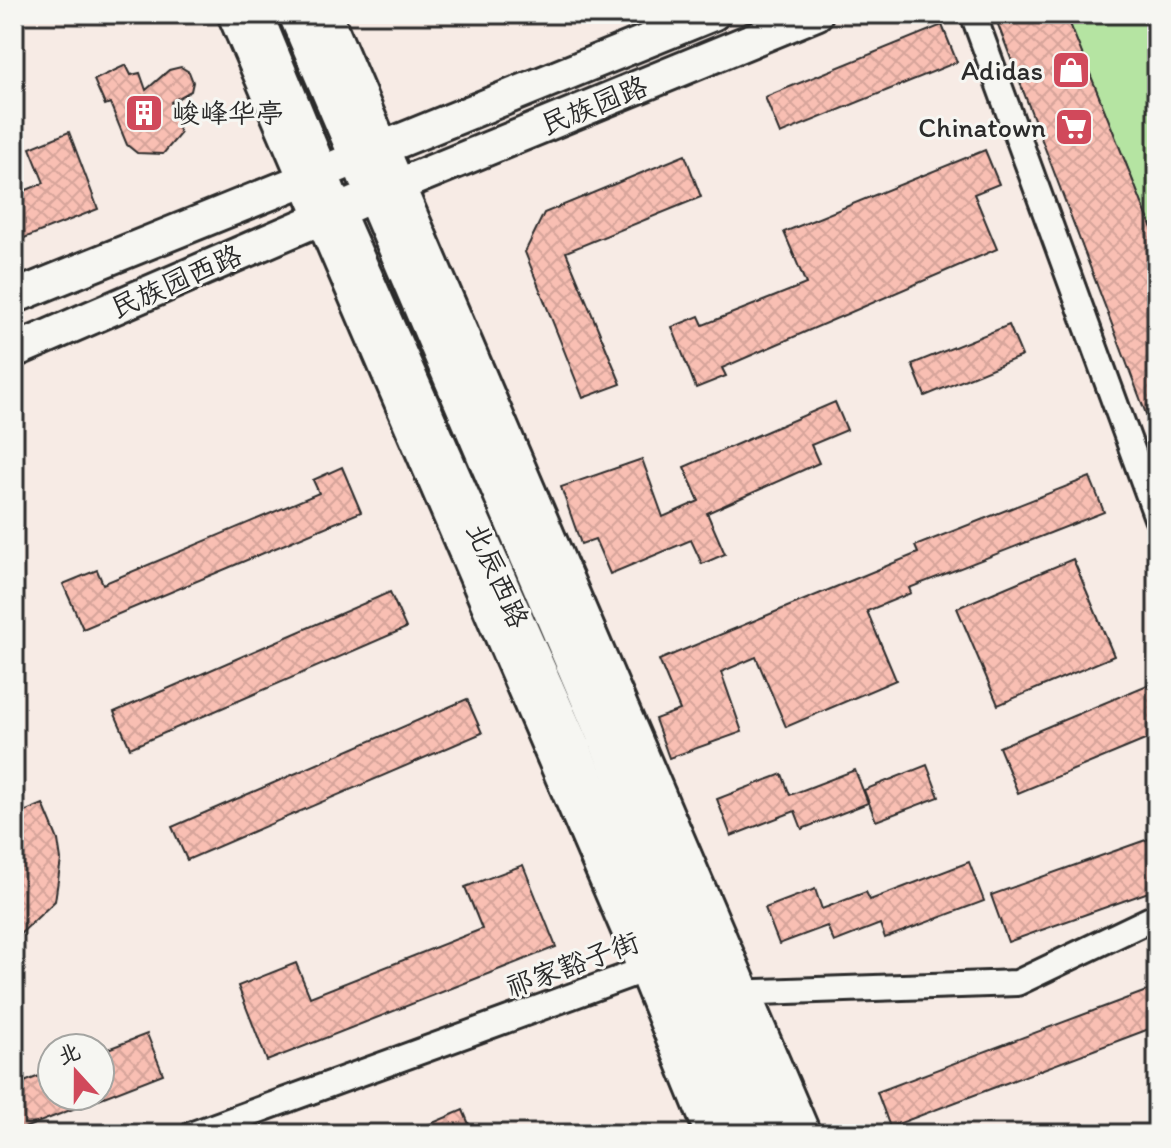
<svg xmlns="http://www.w3.org/2000/svg" width="1171" height="1148" font-family="Itim,'LXGW WenKai TC',sans-serif">
<style>
.green{fill:#b5e4a2;stroke:#708866;stroke-width:2}
.building{fill:url(#building-cross-hatch);stroke:#2b2b2b;stroke-width:2}
.lines{fill:none;stroke-linecap:round;stroke-linejoin:round}
.minor-casing{stroke:#2b2b2b;stroke-width:30}
.tertiary-casing{stroke:#2b2b2b;stroke-width:36}
.secondary-casing{stroke:#2b2b2b;stroke-width:38}
.minor{stroke:#f6f6f2;stroke-width:24}
.tertiary{stroke:#f6f6f2;stroke-width:30}
.secondary{stroke:#f6f6f2;stroke-width:32}
.labels{text-anchor:middle;dominant-baseline:central;stroke-width:6;stroke-linejoin:round;paint-order:stroke}
.poi-label{font-size:28px;fill:#2b2b2b;stroke:#f6f6f2;text-anchor:end}
.street-label{font-size:28px;fill:#2b2b2b;stroke:#f6f6f2}
</style>
<defs>
<pattern id="building-cross-hatch" width="8" height="8" patternUnits="userSpaceOnUse" patternTransform="scale(2)"><rect width="8" height="8" fill="#f9bfb3"/><path d="M0 0l8 8M0 8l8-8" fill="none" stroke="#d6a49a"/></pattern>
</defs>
<rect width="100%" height="100%" fill="#f7ebe5"/>
<filter id="ink" filterUnits="userSpaceOnUse"><feTurbulence type="fractalNoise" baseFrequency=".0125" numOctaves="2"/><feDisplacementMap in="SourceGraphic" scale="16" xChannelSelector="R" yChannelSelector="G"/><feConvolveMatrix kernelMatrix="1 2 1 2 8 2 1 2 1" color-interpolation-filters="sRGB"/></filter>
<g filter="url(#ink)">
<!-- green -->
<polygon class="green" points="1066,14 1157,14 1157,241"/>
<!-- building -->
<g class="building">
<polygon points="994,14 1066,14 1157,241 1157,443"/>
<polygon points="942,25 957,62 780,134 765,97"/>
<polygon points="126,65 131,75 140,73 146,90 169,70 181,67 189,72 193,82 191,91 171,102 180,134 163,154 137,153 127,145 110,103 105,105 94,80"/>
<polygon points="69,132 98,209 14,242 14,195 44,183 30,148"/>
<polygon points="985,150 999,184 974,194 997,249 722,368 726,376 696,388 672,327 699,316 703,325 806,284 784,232"/>
<polygon points="685,155 701,197 566,252 621,384 583,398 525,252 544,213"/>
<polygon points="1009,325 1022,356 925,396 912,364"/>
<polygon points="835,402 847,430 811,445 819,463 707,513 725,554 702,564 691,540 610,574 595,539 581,544 561,487 642,459 663,517 699,501 684,467"/>
<polygon points="342,467 361,512 83,629 63,584 97,570 103,584 319,493 313,480"/>
<polygon points="1090,477 1104,512 909,588 911,593 867,611 896,680 786,727 756,657 721,672 742,732 669,758 655,719 680,710 659,660 918,553 915,546"/>
<polygon points="1073,559 1114,656 998,705 957,608"/>
<polygon points="390,592 406,628 130,748 114,712"/>
<polygon points="1152,683 1157,696 1157,735 1018,793 999,747"/>
<polygon points="467,699 482,733 187,860 172,827"/>
<polygon points="927,765 939,797 876,821 864,790"/>
<polygon points="855,770 868,803 802,829 795,811 731,836 717,799 782,774 790,795"/>
<polygon points="43,804 58,840 61,860 55,901 14,940 14,816"/>
<polygon points="1157,836 1157,889 1008,942 991,895"/>
<polygon points="969,862 984,901 885,938 880,924 834,942 827,926 779,944 765,908 815,889 822,909 866,892 870,900"/>
<polygon points="523,865 556,947 267,1061 238,986 296,963 310,997 482,929 465,887"/>
<polygon points="1157,987 1157,1026 890,1127 877,1092"/>
<polygon points="147,1034 163,1074 14,1132 14,1086 52,1071 52,1096 100,1096 100,1052"/>
<polygon points="463,1110 473,1134 407,1134"/>
</g>
<g class="lines">
<!-- minor casing -->
<g class="minor-casing">
<g id="minor">
<polyline points="973,14 1157,518"/>
<polyline points="729,993 1017,983 1157,916"/>
<polyline points="193,1134 660,964"/>
</g>
</g>
<!-- tertiary casing -->
<g class="tertiary-casing">
<g id="tertiary">
<polyline points="233,14 644,970 711,1134"/>
<polyline points="326,14 805,1134"/>
</g>
</g>
<!-- secondary casing -->
<g class="secondary-casing">
<g id="secondary">
<polyline points="256,14 337,211 744,1134"/>
<polyline points="295,14 773,1134"/>
<polyline points="14,297 713,14"/>
<polyline points="14,351 372,196 816,14"/>
</g>
</g>
<!-- minor -->
<use href="#minor" class="minor"/>
<!-- tertiary -->
<use href="#tertiary" class="tertiary"/>
<!-- secondary -->
<use href="#secondary" class="secondary"/>
</g>
</g>
<!-- icons -->
<defs>
<g id="shop-square" transform="scale(2)"><rect x="-9" y="-9" width="18" height="18" rx="4" fill="#d1495b" stroke="#f6f6f2"/><path d="M-5-2.5h2.3a2.7 3.5 0 0 1 5.4 0H5L5.5 6h-11ZM-1.5-2.5h3a1.5 2.3 0 0 0-3 0Z" fill="#fff"/></g>
<g id="building-square" transform="scale(2)"><rect x="-9" y="-9" width="18" height="18" rx="4" fill="#d1495b" stroke="#f6f6f2"/><path d="M-4-6H4V6H1V3H-1V6H-4ZM-2.5-4.3h1.7v1.8h-1.7ZM.8-4.3h1.7v1.8H.8ZM-2.5-1h1.7V.8h-1.7ZM.8-1h1.7V.8H.8Z" fill="#fff"/></g>
<g id="supermarket-square" transform="scale(2)"><rect x="-9" y="-9" width="18" height="18" rx="4" fill="#d1495b" stroke="#f6f6f2"/><path d="M-6-5.5h2.5l.6 2H6L4.5 2H-2.5L-4.4-4H-6ZM-1.5 3.2a1.3 1.3 0 1 0 .1 0ZM3 3.2a1.3 1.3 0 1 0 .1 0Z" fill="#fff"/></g>
</defs>
<g fill-rule="evenodd">
<use href="#shop-square" x="1071" y="70"/>
<use href="#building-square" x="144" y="113"/>
<use href="#supermarket-square" x="1074" y="127"/>
</g>
<g class="labels">
<!-- poi labels -->
<g class="poi-label">
<text x="1043" y="70">Adidas</text>
<text x="172" y="113" text-anchor="start">峻峰华亭</text>
<text x="1046" y="127">Chinatown</text>
</g>
<!-- street labels -->
<g class="street-label">
<text transform="translate(594 105) rotate(-22)">民族园路</text>
<text transform="translate(176 281) rotate(-24)">民族园西路</text>
<text transform="translate(498 575) rotate(66)">北辰西路</text>
<text transform="translate(572 964) rotate(-20)">祁家豁子街</text>
</g>
</g>
<!-- margin -->
<rect width="1171" height="1148" fill="none" stroke="#f6f6f2" stroke-width="48"/>
<rect x="24" y="24" width="1123" height="1100" fill="none" stroke="#2b2b2b" stroke-width="3" filter="url(#ink)"/>
<!-- north arrow -->
<g transform="translate(76 1072) rotate(339)"><circle r="38" fill="#f6f6f2" stroke="#a5a5a2" stroke-width="2"/>
<path d="M0-6L14 30L0 20L-14 30Z" fill="#d1495b"/>
<text y="-12" font-size="22" font-weight="bold" text-anchor="middle" fill="#2b2b2b">北</text>
</g>
</svg>
